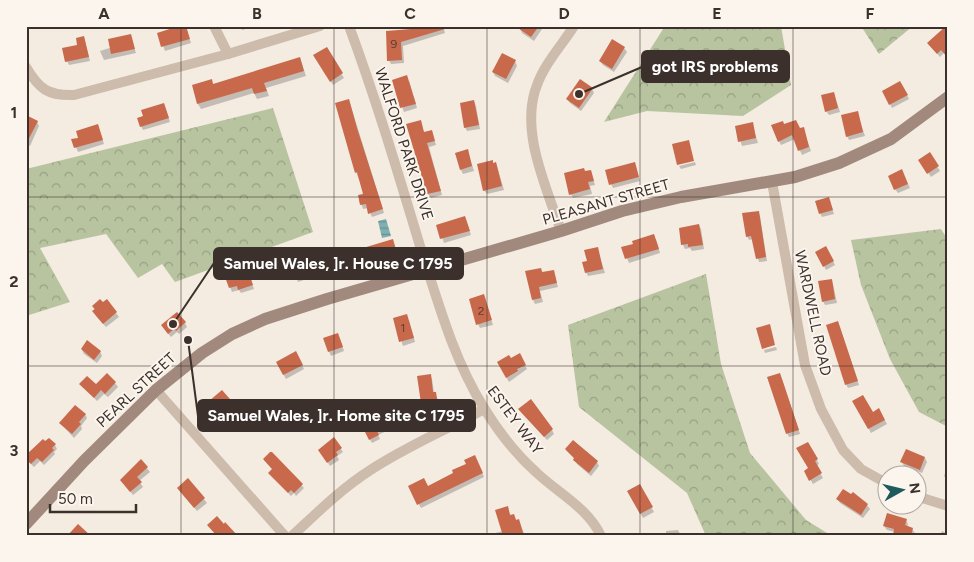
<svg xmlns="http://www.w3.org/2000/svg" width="974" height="562" font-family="Figtree,sans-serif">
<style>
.forest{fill:url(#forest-crowns)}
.water{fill:url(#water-rules)}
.shadow{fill:#0003}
.building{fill:#c8694b}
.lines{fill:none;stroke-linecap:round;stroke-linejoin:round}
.minor{stroke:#cdbbac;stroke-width:10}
.secondary{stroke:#a18a7d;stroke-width:12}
.grid{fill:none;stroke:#3b302b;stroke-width:1;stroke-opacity:0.55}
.labels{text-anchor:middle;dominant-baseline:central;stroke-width:4;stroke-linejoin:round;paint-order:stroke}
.number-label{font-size:12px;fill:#5e3e33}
.street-label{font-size:15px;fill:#3b302b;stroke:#fbf5ee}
.leader{fill:none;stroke:#3b302b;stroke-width:2}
.callout-dot{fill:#3b302b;stroke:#fbf5ee;stroke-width:2}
.callout{fill:#3b302b;stroke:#3b302b;stroke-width:2}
.callout-label{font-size:16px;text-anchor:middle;font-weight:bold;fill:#fff}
.neatline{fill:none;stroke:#3b302b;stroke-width:2}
.grid-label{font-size:16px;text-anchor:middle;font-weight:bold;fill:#3b302b}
</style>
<defs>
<pattern id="forest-crowns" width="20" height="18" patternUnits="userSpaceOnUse" patternTransform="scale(1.25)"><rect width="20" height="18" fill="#b8c4a0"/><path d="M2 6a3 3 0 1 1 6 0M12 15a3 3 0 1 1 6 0" fill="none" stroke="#97a083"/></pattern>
<pattern id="water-rules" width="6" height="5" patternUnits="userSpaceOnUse" patternTransform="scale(1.25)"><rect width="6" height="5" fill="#7fb0b2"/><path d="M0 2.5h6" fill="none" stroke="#699091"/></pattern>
</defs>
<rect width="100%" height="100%" fill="#f4ebe1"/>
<!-- forest -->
<g class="forest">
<polygon points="665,26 781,26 791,85 743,116 647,111 604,122"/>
<polygon points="861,26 913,26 879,54"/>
<polygon points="273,108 313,232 175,282 162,264 138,278 106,234 40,248 70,302 26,316 26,169"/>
<polygon points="941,229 948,240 948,427 919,412 890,359 861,285 851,240"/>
<polygon points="706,274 721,364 750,453 806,520 832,536 706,536 687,493 579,407 568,325"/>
</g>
<!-- water -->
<polygon class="water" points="386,219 391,236 382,238 378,221"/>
<!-- shadow -->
<g class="shadow">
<polygon points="185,26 191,43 165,51 159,34"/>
<polygon points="239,26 256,26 242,30"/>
<polygon points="443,26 445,33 403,46 404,63 391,64 389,60 387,32"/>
<polygon points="521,26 544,26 534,41 522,33 520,28"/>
<polygon points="948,32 946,56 944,53 940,57 929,44"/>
<polygon points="84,37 90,61 69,65 67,61"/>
<polygon points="132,41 136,53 104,60 100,51"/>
<polygon points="624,48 627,52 614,72 603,65 600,61"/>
<polygon points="326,49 344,78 333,85 315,56"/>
<polygon points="300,58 306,76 266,88 269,96 257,99 254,93 201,109 198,104 193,86 211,81 214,85"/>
<polygon points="515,61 517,66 508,83 495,76 493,72"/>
<polygon points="393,81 409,81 417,108 404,112"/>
<polygon points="900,82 909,99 892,108 883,91"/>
<polygon points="592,89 594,93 581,111 570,103 567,99"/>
<polygon points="834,93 840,112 829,115 826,111"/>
<polygon points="349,100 384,213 372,217 368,208 363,209 359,196 365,195 356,172"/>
<polygon points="474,101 476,106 480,129 467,131 465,127"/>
<polygon points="164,104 170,122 143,130 141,126"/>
<polygon points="857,112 865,136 849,140 847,136"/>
<polygon points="26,117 37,122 39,126 30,146 26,144"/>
<polygon points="420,122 424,133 433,135 436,145 429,147 442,195 431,198 428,194"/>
<polygon points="752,124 758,143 742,146 736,127"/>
<polygon points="784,125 800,130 803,128 811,151 802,155 795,139 781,145 779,141"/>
<polygon points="98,126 104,144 78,152 73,140 79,138"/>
<polygon points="929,154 940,171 931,177 920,160"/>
<polygon points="469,155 474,171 463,174 461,170"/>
<polygon points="695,162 696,165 681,169 679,166"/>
<polygon points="496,163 504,190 487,194 484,190 493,164"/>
<polygon points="634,164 640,181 613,188 611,184"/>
<polygon points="591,171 595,185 590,186 592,194 573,198 571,194 585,172"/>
<polygon points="904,175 910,188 898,193 895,189"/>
<polygon points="829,199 834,214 822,217 820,213"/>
<polygon points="758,212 760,216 767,261 759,262 753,239 749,240 747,236"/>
<polygon points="465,218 471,235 444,243 438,225"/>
<polygon points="699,225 701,229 704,249 692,251 690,248 685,249 683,245 680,229"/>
<polygon points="656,239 660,253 629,263 623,248"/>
<polygon points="392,241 399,258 371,266 370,265 339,275 339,277 332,279 330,275"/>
<polygon points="826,247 835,265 826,270 817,252"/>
<polygon points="597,248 605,273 588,276 586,272"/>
<polygon points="291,260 308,264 312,277 298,282 295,274 281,279 279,274"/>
<polygon points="541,269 543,273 553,271 558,287 540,291 543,302 535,304 533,300"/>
<polygon points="248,272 254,289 241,293 239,290 232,292 227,278"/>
<polygon points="831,280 833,284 837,303 825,305 823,301"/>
<polygon points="485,300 493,325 480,328 478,324"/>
<polygon points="107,301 119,317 106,327 96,316 93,306"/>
<polygon points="394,319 409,320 415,342 403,346"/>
<polygon points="838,322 859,385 848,388 846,384"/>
<polygon points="185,323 187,327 179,334 177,332 171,337 165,330"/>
<polygon points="324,339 340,339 344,351 331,356"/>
<polygon points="776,347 777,350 765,353 764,350"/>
<polygon points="82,350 100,351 102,356 97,363 84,354"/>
<polygon points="296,353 304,369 286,379 277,363"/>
<polygon points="519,355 527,369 509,382 498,362 511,359"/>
<polygon points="430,375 432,379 434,393 437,397 439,410 429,411 426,406 424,406 422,402"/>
<polygon points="782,379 800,434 789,437 787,433"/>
<polygon points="115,383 118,387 108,397 104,394 97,401 81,384 96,386"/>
<polygon points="854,401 872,413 879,410 887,424 871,433"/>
<polygon points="384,411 393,428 378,435 380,439 372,443 361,423"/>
<polygon points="522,413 552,430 554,434 547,440"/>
<polygon points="85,414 87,418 81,426 82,429 74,438 60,423"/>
<polygon points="334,439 343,452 337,456 339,460 330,466 320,450"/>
<polygon points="808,443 819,464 816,466 823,478 813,484 805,471 809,469"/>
<polygon points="55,445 57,449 54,452 55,454 44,465 40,461 34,467 28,461"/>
<polygon points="566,450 597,462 599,466 591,476 577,464 575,459"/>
<polygon points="272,453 304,488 296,496 294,493 291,496 272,476 273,470 264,460"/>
<polygon points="925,458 927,462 922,473 904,466 902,462"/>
<polygon points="141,461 150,472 139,481 143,487 133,495 121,480"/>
<polygon points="477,461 484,477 421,508 409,487 427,487"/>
<polygon points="948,466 948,481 944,476"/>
<polygon points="188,480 207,503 197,511 181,492"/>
<polygon points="639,485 654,512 643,518 628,491"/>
<polygon points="853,494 867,505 870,509 863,518 840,503 837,499 852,496"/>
<polygon points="507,508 511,516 514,516 517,521 519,521 525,536 496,536 495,533 503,531"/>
<polygon points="906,520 908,524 907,527 912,529 915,533 914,536 894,536 895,532 887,530 884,526"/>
<polygon points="678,530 681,536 666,536 666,531"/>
<polygon points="942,531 948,534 948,536 940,536"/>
</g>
<!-- building -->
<g class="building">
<polygon points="179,26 186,26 190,39 161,47 157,33"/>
<polygon points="410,26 445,26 445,29 401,42 402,60 387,61 386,31 411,29"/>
<polygon points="515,26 539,26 531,37"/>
<polygon points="946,26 948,26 948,58 941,50 937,54 927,43"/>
<polygon points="131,34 135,49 111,54 108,39"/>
<polygon points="84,36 89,57 65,62 62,48 77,45 76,38"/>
<polygon points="612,39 625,47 612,69 599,61"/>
<polygon points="327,47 343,73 330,82 313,55"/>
<polygon points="502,53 516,60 506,79 492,72"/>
<polygon points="300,57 304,71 264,83 267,91 254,94 252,88 197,104 192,85 212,79 213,84"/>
<polygon points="407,75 416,104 400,108 392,80"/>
<polygon points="580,79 593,88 579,108 566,99"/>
<polygon points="900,81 908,95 889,105 882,91"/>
<polygon points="834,92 838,108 825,112 821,95"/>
<polygon points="349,99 357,128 383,209 368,214 366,204 360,205 358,195 363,194 357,172 355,173 335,103"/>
<polygon points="474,100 479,125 464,128 460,103"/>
<polygon points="164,103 169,118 140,127 137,118 143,116 141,110"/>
<polygon points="858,111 863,132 846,137 841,115"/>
<polygon points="26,115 38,121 26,144"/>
<polygon points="421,120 424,132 432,130 435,141 427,143 441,191 427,194 406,124"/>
<polygon points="796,120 800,128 804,127 809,147 798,151 792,135 778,142 771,125 783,121 784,124"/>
<polygon points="753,122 756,138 738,142 735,126"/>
<polygon points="98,124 103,140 74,148 71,139 78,138 76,131"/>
<polygon points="689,140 694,161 677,165 672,144"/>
<polygon points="468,149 472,166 460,170 455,153"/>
<polygon points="930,152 939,166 927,174 918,160"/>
<polygon points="493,160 493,163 496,162 502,186 483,191 477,164"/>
<polygon points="635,162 639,177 609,185 605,170"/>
<polygon points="584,168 585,171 591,170 594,181 588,182 590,189 569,195 564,173"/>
<polygon points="902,169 908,184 894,190 888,176"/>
<polygon points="829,197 833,210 819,214 815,201"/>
<polygon points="759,211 766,257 756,259 751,236 746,237 742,213"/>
<polygon points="465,216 470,231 440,239 436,225"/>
<polygon points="699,224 703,245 688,247 688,244 681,245 679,228"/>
<polygon points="654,234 659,249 625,259 621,247 633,244 632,241"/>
<polygon points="393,239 397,253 368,263 367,261 337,271 338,272 329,275 325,262 333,259 333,257"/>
<polygon points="826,246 834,261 823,267 815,252"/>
<polygon points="598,247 603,269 585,273 582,262 587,261 584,250"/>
<polygon points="541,268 542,272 554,270 557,283 539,287 541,298 532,300 525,271"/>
<polygon points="248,270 253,285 238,290 237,286 229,288 225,277"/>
<polygon points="832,279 835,299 822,302 818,281"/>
<polygon points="484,294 492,320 476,325 469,299"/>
<polygon points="100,299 103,302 107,299 117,312 103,324 92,311 95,309 92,306"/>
<polygon points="177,312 186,322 176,331 174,329 168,334 161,325"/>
<polygon points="407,314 414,338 399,342 393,318"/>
<polygon points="838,321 858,381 845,385 826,325"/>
<polygon points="770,324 775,345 762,349 756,328"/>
<polygon points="338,333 343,347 328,352 323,338"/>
<polygon points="87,340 101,351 94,360 81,349"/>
<polygon points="296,351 303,365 283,375 276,362"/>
<polygon points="520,353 526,365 517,369 518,371 506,378 497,362 509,355 511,358"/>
<polygon points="107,373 116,382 105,394 101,390 94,398 79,384 87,376 96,384"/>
<polygon points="780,373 799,430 786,434 767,377"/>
<polygon points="431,374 433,392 436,392 438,406 425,408 424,402 421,403 417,376"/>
<polygon points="222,390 244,415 233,424 224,414 222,416 209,401"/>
<polygon points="863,395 873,412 879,408 885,420 868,429 852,401"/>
<polygon points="531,399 553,429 544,437 518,409"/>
<polygon points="75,405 86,414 79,422 81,424 72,434 59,423"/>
<polygon points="384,409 392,423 377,431 379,435 369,440 360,422"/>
<polygon points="334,437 342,448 336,452 338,455 327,463 318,450"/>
<polygon points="49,438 56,444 52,448 54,450 42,462 37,458 31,464 26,459 26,455 43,439 45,441"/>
<polygon points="573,440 598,461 589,473 573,460 574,458 565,449"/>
<polygon points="808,442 818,459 815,461 822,473 809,481 804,471 808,468 796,448"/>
<polygon points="906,449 925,457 920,470 900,462"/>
<polygon points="270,452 272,452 303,484 294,493 291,490 288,493 268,473 272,469 263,459"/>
<polygon points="475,455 483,473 417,505 408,486 424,478 428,486 453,473 452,470 466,464 464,460"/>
<polygon points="141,459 148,467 137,477 142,482 130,492 120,480"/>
<polygon points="188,478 205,498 194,508 177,488"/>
<polygon points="640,484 653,507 640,514 627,491"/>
<polygon points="843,489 851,494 853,492 868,504 861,515 836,499"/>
<polygon points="508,506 510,515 514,514 516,520 519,519 524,536 503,536 495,510"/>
<polygon points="887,513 907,519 905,525 913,528 911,536 893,536 894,529 883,526"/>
<polygon points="217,516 224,524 225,522 238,536 217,536 207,525"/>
<polygon points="78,524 91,536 67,536"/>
</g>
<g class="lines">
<!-- minor -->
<g class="minor">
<path d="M349 26C376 99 398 173 420 246 438 302 453 358 484 408 498 431 517 455 537 473 558 493 588 508 601 536"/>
<polyline points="228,54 320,26"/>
<path d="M26 67C39 89 48 96 74 95L228 54 214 26"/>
<polyline points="772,182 805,365 821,409 843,450 861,469 886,483"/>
<path d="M561 231C547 188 519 131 537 85 545 63 562 45 574 26"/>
<polyline points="156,390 285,536"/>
<polyline points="916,496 948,506"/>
<path d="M292 536C317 513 341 489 369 471 405 447 446 430 484 409"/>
</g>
<!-- secondary -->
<polyline class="secondary" points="26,524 84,461 156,390 202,353 232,334 265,319 327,299 561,231 622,211 681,197 795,177 839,163 891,139 948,97"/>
</g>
<!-- grid -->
<path class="grid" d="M181 26V536M334 26V536M487 26V536M640 26V536M793 26V536M26 197H948M26 366H948"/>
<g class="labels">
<!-- number labels -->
<g class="number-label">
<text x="394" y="44">9</text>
<text x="481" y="311">2</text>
<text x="403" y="328">1</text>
</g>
<!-- street labels -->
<g class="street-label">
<text transform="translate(404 144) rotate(72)">WALFORD PARK DRIVE</text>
<text transform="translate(606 202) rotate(-16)">PLEASANT STREET</text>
<text transform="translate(813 313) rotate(78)">WARDWELL ROAD</text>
<text transform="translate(136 390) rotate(-43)">PEARL STREET</text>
<text transform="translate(515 420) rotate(53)">ESTEY WAY</text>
</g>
</g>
<!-- callouts -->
<path class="leader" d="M579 94L642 67M173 324L214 263M188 340L198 416"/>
<g class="callout-dot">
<circle cx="579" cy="94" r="5"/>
<circle cx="173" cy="324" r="5"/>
<circle cx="188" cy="340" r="5"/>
</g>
<g class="callout">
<rect x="642" y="51" width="147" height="31" rx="5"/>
<rect x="214" y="248" width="249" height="31" rx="5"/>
<rect x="198" y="400" width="277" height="31" rx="5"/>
</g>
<g class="callout-label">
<text x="715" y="72">got IRS problems</text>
<text x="338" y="269">Samuel Wales, ]r. House C 1795</text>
<text x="336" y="421">Samuel Wales, ]r. Home site C 1795</text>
</g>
<!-- border -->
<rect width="974" height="562" fill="none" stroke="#fbf5ee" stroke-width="55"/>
<!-- north arrow -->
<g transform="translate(902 490) rotate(82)"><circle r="24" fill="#fbf5ee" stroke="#aea6a0"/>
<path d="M0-4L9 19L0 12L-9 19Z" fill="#1f5a5e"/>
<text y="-8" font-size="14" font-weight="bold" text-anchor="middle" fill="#3b302b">N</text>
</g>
<!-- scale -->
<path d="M50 504v8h86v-8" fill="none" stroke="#3b302b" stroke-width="2.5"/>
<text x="58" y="504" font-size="15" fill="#3b302b" stroke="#fbf5ee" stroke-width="4" paint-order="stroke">50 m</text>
<rect x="28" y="28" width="918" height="506" class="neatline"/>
<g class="grid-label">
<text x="104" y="19">A</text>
<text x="257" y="19">B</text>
<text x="410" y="19">C</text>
<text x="564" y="19">D</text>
<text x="717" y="19">E</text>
<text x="870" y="19">F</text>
<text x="14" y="118">1</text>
<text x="14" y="287">2</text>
<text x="14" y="456">3</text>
</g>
</svg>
